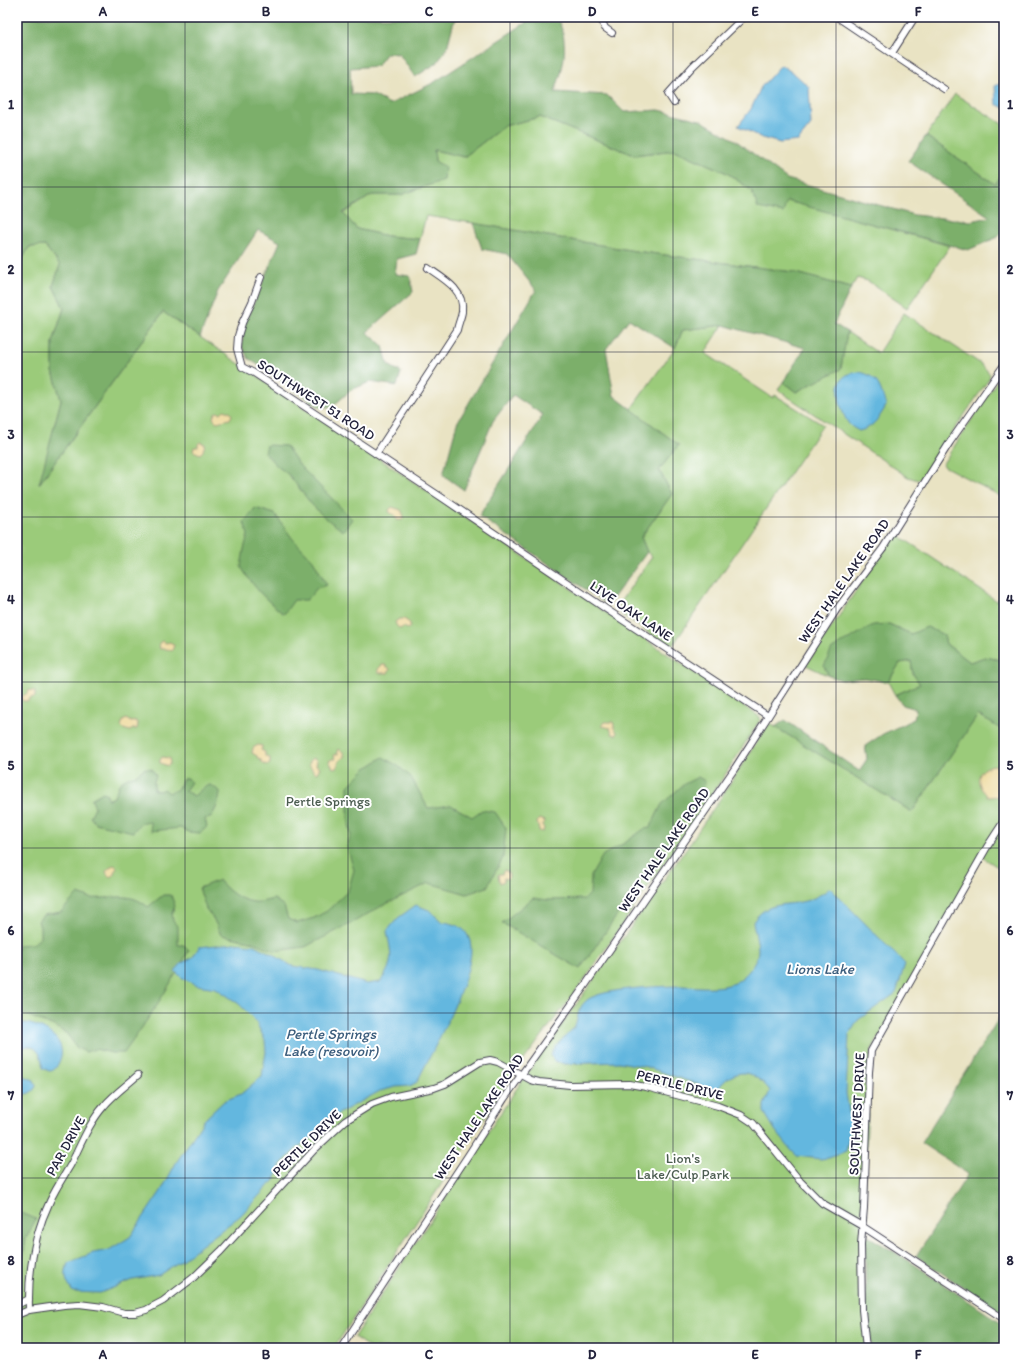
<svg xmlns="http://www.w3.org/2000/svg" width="1021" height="1365" font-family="Itim,sans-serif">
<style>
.green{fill:#9bcb7a;stroke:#5e765a}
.forest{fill:#7caf6a;stroke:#4f6852}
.sand{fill:#eeda9e;stroke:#887e6c}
.water{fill:#63b7df;stroke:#426c8d}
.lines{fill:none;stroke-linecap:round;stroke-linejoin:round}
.minor-casing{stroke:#403f4f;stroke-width:8}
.minor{stroke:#fff;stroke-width:6}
.grid{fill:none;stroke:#22223b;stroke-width:1;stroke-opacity:0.55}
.labels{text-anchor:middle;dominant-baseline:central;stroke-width:4;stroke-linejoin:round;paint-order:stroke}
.street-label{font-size:14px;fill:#22223b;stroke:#fff}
.park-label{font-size:14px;fill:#4c5d51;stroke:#fff}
.water-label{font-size:15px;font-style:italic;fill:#3c5e7d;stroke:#fff}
.neatline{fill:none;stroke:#22223b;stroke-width:1.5}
.grid-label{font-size:13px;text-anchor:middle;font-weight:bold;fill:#22223b}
</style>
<rect width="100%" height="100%" fill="#fff"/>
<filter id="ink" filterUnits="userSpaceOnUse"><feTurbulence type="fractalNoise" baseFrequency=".025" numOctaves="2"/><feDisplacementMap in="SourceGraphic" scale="8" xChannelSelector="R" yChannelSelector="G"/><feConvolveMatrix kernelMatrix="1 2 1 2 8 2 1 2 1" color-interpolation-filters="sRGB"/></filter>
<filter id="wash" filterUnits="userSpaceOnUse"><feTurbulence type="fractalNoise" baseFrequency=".012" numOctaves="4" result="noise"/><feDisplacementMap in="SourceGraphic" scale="16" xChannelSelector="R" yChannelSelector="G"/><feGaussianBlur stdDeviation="0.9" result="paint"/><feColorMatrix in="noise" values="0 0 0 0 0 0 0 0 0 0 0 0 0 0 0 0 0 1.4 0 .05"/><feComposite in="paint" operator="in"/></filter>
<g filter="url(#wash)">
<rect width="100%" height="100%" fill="#e9e3c3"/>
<!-- green -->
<g class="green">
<polygon points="955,94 1004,125 1004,172 995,184 926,136"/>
<polygon points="540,117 634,155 675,150 727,173 751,190 950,246 907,308 868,281 857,278 851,288 793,272 635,251 473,223 426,216 420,239 387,236 357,229 343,214 372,195 401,195 435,161 434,150 464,157 504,126"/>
<polygon points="45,246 60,265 53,286 64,308 53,342 53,371 61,400 40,483 163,312 760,717 760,720 723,778 584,980 512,1076 334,1348 17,1348 17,269 29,247"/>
<polygon points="904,313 981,364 990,374 989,379 922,477 918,480 908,477 778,390 783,382 796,392 840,369 847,332 878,353"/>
<polygon points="723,325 705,353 773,398 775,395 823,425 671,648 621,614 618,610 620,602 652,557 647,552 641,537 672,494 659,470 679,445 631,409 675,348 683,330"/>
<polygon points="1004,370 1004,498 942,465"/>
<polygon points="895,533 997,601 1004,590 1004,657 1000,660 985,657 970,662 946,644 911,634 889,624 824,666 829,676 806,665"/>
<polygon points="911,661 913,674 920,684 895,695 888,682 900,663"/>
<polygon points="978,715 1004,731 1004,871 982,857 871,1051 861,1244 866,1348 370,1348 354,1337 515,1091 681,856 720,799 769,723 912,812"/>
</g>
<!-- forest -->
<g class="forest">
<path d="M17 17H457L454 21 447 48 437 63 415 77 399 54 387 53 377 66 350 68 351 94 373 95 390 104 433 83 530 20 536 17H555C566 28 566 54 562 68 561 76 557 84 555 92L607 95 624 112 659 110 700 120 735 140 787 179 914 215 971 221 990 217 908 161 926 136 995 184 1004 172V230L998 237 968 250 787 201 783 213 758 208 751 190 727 173 675 150 634 155 540 117 504 126 464 157 434 150 435 161 445 167 444 180 401 195H372L343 213 357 229 387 236 420 239 416 254 397 259 395 274 410 276 413 292 367 332 383 346 388 365 401 372 397 386 370 382 351 390 332 407H319L248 358 242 347 244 326 280 242 258 230 218 291 200 337 163 312 39 484 61 400 53 371V342L64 308 53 286 60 265 45 246 29 247 17 269Z"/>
<polygon points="473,223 635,251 793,272 851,288 834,324 847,332 841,369 796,392 783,382 805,348 723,325 683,330 675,348 629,319 606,349 614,396 679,445 659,470 672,494 641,537 647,552 608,605 479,516 543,415 513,395 493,421 464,490 443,475 457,423 536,290 507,254 482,249"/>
<polygon points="267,445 286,446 300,466 352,519 343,531 324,517 312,505 289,475 277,466 265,453"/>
<path d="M255 508 275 514 292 538 313 560 327 585 317 588 307 600H294L284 614C264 599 254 587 241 567L244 549 248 535 244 522Z"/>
<polygon points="889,624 911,634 927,627 944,635 946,644 970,662 985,657 1000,660 1004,657 1004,731 978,715 912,812 775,727 785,720 859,771 867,759 865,746 883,734 914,719 916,709 903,705 895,695 920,684 913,674 911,661 900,663 888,682 864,678 842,680 829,676 824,666 832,649 873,625"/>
<path d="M383 757 398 766 411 777 428 808 451 805 472 817 482 810 495 812 506 828 503 858 487 887 467 894 429 883 380 907 352 923 305 947 275 951 250 941 221 935 213 918 206 909 199 888 219 880C228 891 239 900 254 902 260 903 268 900 274 899L284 906 288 919 297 923 314 918 327 911 348 891 354 870 347 847 351 835 348 818V786L365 769Z"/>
<path d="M145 768 152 769 156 776 154 781V790L159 791 164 789 169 793 178 789 183 779 188 778 191 782 185 791 194 796 204 787 210 785 220 791C220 801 216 809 211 817L205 819 207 827 200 833 188 832 181 828 151 831 150 822C142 820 138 826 133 832L95 823 90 817 95 807 91 799 103 792 107 794 108 800 114 797 119 784 127 777 134 776Z"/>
<polygon points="698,777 705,781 704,793 645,875 580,969 502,923 533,898 548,900 585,899 590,894 591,876 603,855 626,842 644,829 650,828 662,804 684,784"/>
<path d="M78 894C82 895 86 897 90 898 112 900 129 890 148 907L163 895H171L175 906 172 913 173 921 178 927V945H184L189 950C170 986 148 1020 124 1053H112L95 1049 86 1052 77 1048 67 1034 54 1026 26 1015 17 1014V947L18 945 33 944 40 938V927L38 921 43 915 61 912Z"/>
<polygon points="1004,1010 1004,1314 916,1256 968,1174 921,1143"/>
<polygon points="17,1211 36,1219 26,1238 23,1258 17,1261"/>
<polygon points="868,1236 909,1261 1004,1325 1004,1348 871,1348 866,1309 865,1240"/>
</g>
<!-- sand -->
<g class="sand">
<polygon points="224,410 230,412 232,415 230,419 217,422 214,420 213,417 216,412 221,413"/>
<polygon points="200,442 205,444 203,451 200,454 193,451 194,447 198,447 198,444"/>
<polygon points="392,507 401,510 404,516 402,520 397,520 395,515 390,513 389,510"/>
<path d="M399 619H404L410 623V627L408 629 403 627 400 629C397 627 396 625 395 622Z"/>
<polygon points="162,641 166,643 170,642 174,645 172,651 167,649 160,649 159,643"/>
<polygon points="382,665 385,665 390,669 388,673 378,673 378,669"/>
<path d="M29 690 35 691V697L30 698 28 701H23L21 699C23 695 24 695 28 693Z"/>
<polygon points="126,719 131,722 136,721 138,724 137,729 133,729 130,731 123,729 121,726 123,721"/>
<polygon points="605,722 613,722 614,725 614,728 617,732 616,735 612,734 610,728 602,726"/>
<polygon points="258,745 262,746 262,748 261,750 265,752 265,756 270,758 270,764 268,765 263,764 261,760 258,759 257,756 252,753 253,748"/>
<polygon points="339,749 344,753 344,757 339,761 337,767 333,768 329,761 332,759 335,759 334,755 338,754 337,751"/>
<polygon points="162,757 169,758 170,763 168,766 160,763 160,760"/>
<polygon points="314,758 317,761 316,765 320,767 317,773 314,772 309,764 311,759"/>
<path d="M994 765 1004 768V796L987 797 986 794C974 783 977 768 994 765Z"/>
<polygon points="539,819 545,821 542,825 544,828 543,832 539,831 537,822"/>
<polygon points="113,865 116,866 117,868 114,872 114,875 110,877 107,874 106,871"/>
<polygon points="504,870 508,872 509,877 507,879 504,878 504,881 500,883 498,876 499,874 502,874"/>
</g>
<!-- water -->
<g class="water">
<polygon points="781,65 796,75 809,87 811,125 798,141 780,143 762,138 738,126 751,109 761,87"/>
<polygon points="1002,83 1004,84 1004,108 996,104 995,86"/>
<path d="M859 372C878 375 881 389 886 406 879 418 873 428 859 431 856 429 851 427 849 424 842 415 834 389 842 379 846 374 852 373 859 372Z"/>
<path d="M830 888 905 964 896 993 858 1020 849 1035 846 1093 851 1125 846 1151 829 1158 820 1159 797 1156 791 1150 775 1130 764 1112V1105L770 1091C766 1084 754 1074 745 1073 735 1072 723 1080 719 1088L709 1090 697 1084 647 1067 619 1062 565 1064 554 1061 551 1055C557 1041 566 1038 574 1027 579 1019 576 1009 587 1000 603 988 662 986 683 986 697 987 722 989 734 983 746 977 758 963 758 949 758 941 754 931 753 922 767 900 786 907 809 900 817 897 824 893 830 888Z"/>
<path d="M416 905 429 910 442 922C455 923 466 927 470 941 479 969 431 1053 417 1082L410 1086 396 1087 380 1091 338 1114 321 1132 298 1147 281 1164 275 1179 240 1216 186 1257 159 1275 133 1280 100 1293 73 1292C65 1281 64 1275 68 1263L93 1253 109 1250 130 1237 161 1191 176 1163 205 1119 224 1101 241 1094 262 1076 266 1052 265 1040 255 1020 239 1004 216 988 197 985 181 977 175 971 182 963 193 957 199 947 234 943 254 945 272 954 292 966 318 970 367 984 380 982C395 962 391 954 387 931L398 918Z"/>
<path d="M25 1023C44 1026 71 1041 58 1064 56 1068 54 1071 49 1071L43 1068C42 1064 42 1059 40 1055 36 1045 24 1043 17 1052V1025Z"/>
<path d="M17 1074 34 1080 36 1086C32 1095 25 1094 17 1095Z"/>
</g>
</g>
<g filter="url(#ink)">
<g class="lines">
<!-- minor casing -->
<g class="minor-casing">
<g id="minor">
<polyline points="600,17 605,28 612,33"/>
<polyline points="837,17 944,89"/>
<polyline points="892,53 915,17"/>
<polyline points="674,103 668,94 692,67 744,17"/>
<polyline points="261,277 252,302 242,323 238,336 237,349 242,367 254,373 444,499 609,611 768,716"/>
<path d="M376 454 457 330C458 324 461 318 462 312 465 290 444 279 428 268"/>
<polyline points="17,1305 29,1299"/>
<path d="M29 1310C28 1273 34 1235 50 1201 56 1188 64 1176 71 1164 81 1144 89 1123 104 1106 114 1094 127 1085 138 1075"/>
<polyline points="17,1315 29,1310 64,1305 79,1304 103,1307 124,1313 135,1313 146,1310 163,1301 193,1278 221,1251 314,1150 345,1121 372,1104 391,1097 434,1088 445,1084 480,1062 490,1060 498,1062 531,1080 539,1082 570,1085 629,1084 646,1087 718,1106 741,1115 753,1123 800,1181 822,1203 862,1226 1004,1319"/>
<polyline points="341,1348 471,1151 504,1099 584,987 735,768 837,609 883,548 950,442 1004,365"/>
<polyline points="866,1348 862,1310 861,1244 864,1208 869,1072 871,1051 987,847 1004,821"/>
</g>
</g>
<!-- minor -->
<use href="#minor" class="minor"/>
</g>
</g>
<!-- grid -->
<path class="grid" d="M185 17V1348M348 17V1348M510 17V1348M673 17V1348M836 17V1348M17 187H1004M17 352H1004M17 517H1004M17 682H1004M17 848H1004M17 1013H1004M17 1178H1004"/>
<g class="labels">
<!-- street labels -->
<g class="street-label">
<text transform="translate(316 400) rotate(33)">SOUTHWEST 51 ROAD</text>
<text transform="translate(844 581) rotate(-55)">WEST HALE LAKE ROAD</text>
<text transform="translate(631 611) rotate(34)">LIVE OAK LANE</text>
<text transform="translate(664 850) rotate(-55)">WEST HALE LAKE ROAD</text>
<text transform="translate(680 1085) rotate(14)">PERTLE DRIVE</text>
<text transform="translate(857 1114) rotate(-87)">SOUTHWEST DRIVE</text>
<text transform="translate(479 1117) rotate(-56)">WEST HALE LAKE ROAD</text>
<text transform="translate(307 1143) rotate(-44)">PERTLE DRIVE</text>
<text transform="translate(66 1146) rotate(-61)">PAR DRIVE</text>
</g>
<!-- park labels -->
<g class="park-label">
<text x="328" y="801">Pertle Springs</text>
<text x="683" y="1158">Lion's<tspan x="683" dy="16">Lake/Culp Park</tspan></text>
</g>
<!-- water labels -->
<g class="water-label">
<text x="820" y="969">Lions Lake</text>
<text x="331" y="1034">Pertle Springs<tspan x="331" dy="17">Lake (resovoir)</tspan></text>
</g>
</g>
<!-- margin -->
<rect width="1021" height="1365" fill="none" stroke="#fff" stroke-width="44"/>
<rect x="22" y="22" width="977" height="1321" class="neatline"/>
<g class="grid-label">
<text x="103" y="16">A</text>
<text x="266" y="16">B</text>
<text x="429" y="16">C</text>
<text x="592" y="16">D</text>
<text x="755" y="16">E</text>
<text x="918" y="16">F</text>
<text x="11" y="109">1</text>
<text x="1010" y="109">1</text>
<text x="11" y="274">2</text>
<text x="1010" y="274">2</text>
<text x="11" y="439">3</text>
<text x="1010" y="439">3</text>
<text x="11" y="604">4</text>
<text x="1010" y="604">4</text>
<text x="11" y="770">5</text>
<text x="1010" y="770">5</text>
<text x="11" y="935">6</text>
<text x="1010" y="935">6</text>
<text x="11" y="1100">7</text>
<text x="1010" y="1100">7</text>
<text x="11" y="1265">8</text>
<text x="1010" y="1265">8</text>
<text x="103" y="1359">A</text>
<text x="266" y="1359">B</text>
<text x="429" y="1359">C</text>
<text x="592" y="1359">D</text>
<text x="755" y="1359">E</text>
<text x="918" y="1359">F</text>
</g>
</svg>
